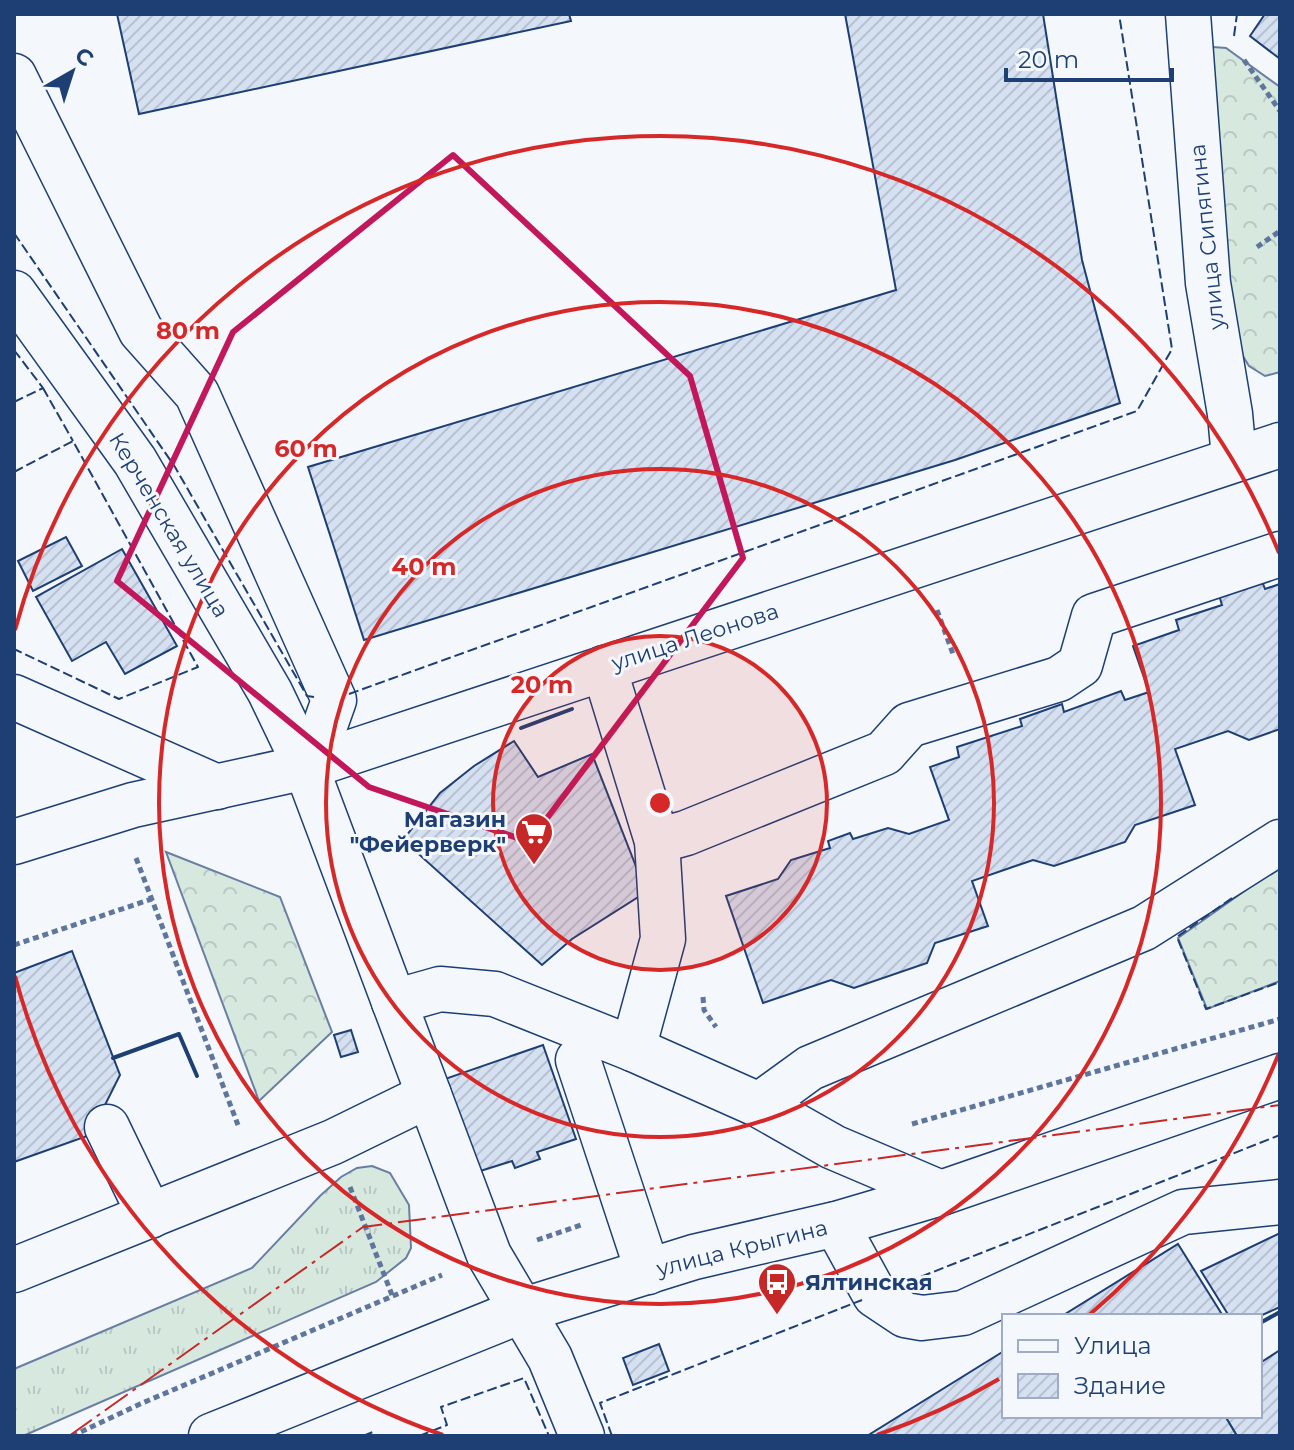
<svg xmlns="http://www.w3.org/2000/svg" width="1294" height="1450" font-family="Montserrat,sans-serif">
<style>
.grass{fill:url(#grass-tufts);stroke:#687fa3;stroke-width:2}
.forest{fill:url(#forest-crowns);stroke:#687fa3;stroke-width:2}
.building{fill:url(#building-hatch);stroke:#1d3f73;stroke-width:2}
.lines{fill:none;stroke-linecap:round;stroke-linejoin:round}
.minor-casing{stroke:#1d3f73;stroke-width:47}
.major-casing{stroke:#1d3f73;stroke-width:47}
.path{stroke:#5e769c;stroke-width:5;stroke-dasharray:6 4;stroke-linecap:butt}
.minor{stroke:#f4f7fb;stroke-width:44}
.major{stroke:#f4f7fb;stroke-width:44}
.fence{stroke:#1d3f73;stroke-width:2;stroke-dasharray:10 4;stroke-linecap:butt}
.wall{stroke:#1d3f73;stroke-width:4}
.power{stroke:#c62828;stroke-width:2;stroke-dasharray:28 6 4 6;stroke-linecap:butt}
.marked{fill:none;stroke:#c2185b;stroke-width:6;stroke-linejoin:round}
.ring{fill:none;stroke:#d62828;stroke-width:4}
.labels{text-anchor:middle;dominant-baseline:central;stroke-width:6;stroke-linejoin:round;paint-order:stroke}
.street-label{font-size:22px;fill:#1d3f73;stroke:#f4f7fb}
.poi-label{font-size:22px;font-weight:bold;fill:#1d3f73;stroke:#f4f7fb;text-anchor:end}
.centre{fill:#d62828;stroke:#f4f7fb;stroke-width:4}
.ring-label{font-size:24px;text-anchor:middle;font-weight:bold;fill:#d62828;stroke:#f4f7fb;stroke-width:6;stroke-linejoin:round;paint-order:stroke}
</style>
<defs>
<pattern id="grass-tufts" width="24" height="20" patternUnits="userSpaceOnUse" patternTransform="scale(2)"><rect width="24" height="20" fill="#d7e8df"/><path d="M3 7l-1-3M5 7V3M7 7l1-3M15 17l-1-3M17 17v-4M19 17l1-3" fill="none" stroke="#b8c8c3"/></pattern>
<pattern id="forest-crowns" width="20" height="18" patternUnits="userSpaceOnUse" patternTransform="scale(2)"><rect width="20" height="18" fill="#d7e8df"/><path d="M2 6a3 3 0 1 1 6 0M12 15a3 3 0 1 1 6 0" fill="none" stroke="#b8c8c3"/></pattern>
<pattern id="building-hatch" width="6" height="6" patternUnits="userSpaceOnUse" patternTransform="scale(2)"><rect width="6" height="6" fill="#d5e0f0"/><path d="M-1 1l2-2M0 6l6-6M5 7l2-2" fill="none" stroke="#b6c1d1"/></pattern>
</defs>
<rect width="100%" height="100%" fill="#f4f7fb"/>
<!-- grass -->
<polygon class="grass" points="372,1166 390,1173 409,1205 411,1248 406,1258 376,1282 23,1436 14,1436 14,1369 252,1268 320,1196 341,1177 357,1168"/>
<!-- forest -->
<g class="forest">
<polygon points="1213,47 1226,48 1280,87 1280,372 1265,376 1249,366 1238,348 1223,268 1203,51"/>
<polygon points="166,852 280,897 332,1032 259,1101"/>
<polygon points="1280,866 1280,981 1207,1009 1178,938"/>
</g>
<!-- building -->
<g class="building">
<polygon points="117,14 569,14 571,21 139,114"/>
<polygon points="845,14 1043,14 1082,260 1120,403 955,460 364,640 308,467 896,290"/>
<polygon points="1265,14 1280,14 1280,59 1250,36"/>
<polygon points="66,537 82,566 33,591 18,561"/>
<polygon points="122,549 177,646 125,674 106,642 72,661 36,597"/>
<polygon points="1262,581 1265,589 1280,584 1280,729 1249,740 1228,731 1175,749 1195,805 1135,825 1125,842 1054,866 1033,860 972,881 988,926 935,943 927,963 854,988 831,980 763,1003 726,896 778,879 791,860 830,848 828,841 850,833 853,839 888,828 909,834 949,820 930,767 959,757 957,747 1022,726 1020,719 1062,704 1064,712 1121,691 1125,700 1149,692 1133,646 1179,630 1176,620 1222,605 1219,595"/>
<polygon points="514,741 538,777 592,754 646,892 572,939 542,965 403,840 440,793 474,766"/>
<polygon points="72,951 120,1075 90,1135 14,1162 14,973"/>
<polygon points="351,1030 358,1052 341,1057 334,1035"/>
<polygon points="543,1045 576,1139 537,1152 540,1159 515,1168 512,1161 474,1173 442,1080"/>
<polygon points="1280,1233 1280,1307 1260,1316 1229,1316 1201,1271"/>
<polygon points="1178,1244 1223,1316 1062,1316"/>
<polygon points="659,1344 669,1371 633,1385 623,1358"/>
<polygon points="1280,1350 1280,1436 1237,1436 1225,1416 1260,1416 1260,1363"/>
<polygon points="1004,1351 1004,1416 1225,1416 1237,1436 867,1436"/>
</g>
<g class="lines">
<!-- minor casing -->
<g class="minor-casing">
<g id="minor">
<polyline points="1188,14 1208,283 1230,414 1234,458"/>
<polyline points="14,76 141,331 197,394 334,700 322,734 306,767"/>
<polyline points="14,293 135,461 270,692 306,767 489,1255 550,1358 582,1436"/>
<polyline points="604,668 657,841 663,939 633,1049"/>
<polyline points="14,697 217,787"/>
<polyline points="657,841 686,833 884,753 909,725 1059,679 1080,665 1094,616 1280,554"/>
<polyline points="14,842 133,805 306,767 1280,445"/>
<polyline points="394,1002 440,989 495,994 633,1049 759,1105 833,1147 941,1193"/>
<polyline points="578,1060 648,1272"/>
<polyline points="759,1105 810,1068 1144,928 1280,842"/>
<polyline points="107,1127 150,1216"/>
<polyline points="836,1224 875,1295 905,1315 922,1318 963,1313 1183,1212 1280,1202"/>
<polyline points="14,1270 333,1142 429,1095"/>
</g>
</g>
<!-- major casing -->
<g class="major-casing">
<polyline id="major" points="211,1436 521,1311 694,1257 836,1224 941,1193 1280,1076"/>
</g>
<!-- path -->
<g class="path">
<polyline points="1244,60 1280,111"/>
<polyline points="1257,247 1280,231"/>
<polyline points="937,610 953,654"/>
<polyline points="136,858 238,1125"/>
<polyline points="14,945 152,899"/>
<polyline points="703,997 704,1010 716,1027"/>
<polyline points="912,1124 1280,1019"/>
<polyline points="350,1187 392,1295"/>
<polyline points="537,1240 581,1225"/>
<polyline points="72,1436 140,1404 442,1275"/>
</g>
<!-- minor -->
<use href="#minor" class="minor"/>
<!-- major -->
<use href="#major" class="major"/>
<!-- fence -->
<g class="fence">
<polyline points="1234,36 1237,14"/>
<polyline points="14,233 175,467 307,696 314,697"/>
<polyline points="14,350 43,388 14,402"/>
<polyline points="43,388 73,441"/>
<polyline points="14,472 73,441 198,667 119,699 14,649"/>
<polyline points="349,694 1137,411 1172,349 1119,14"/>
<polyline points="1232,898 1177,937 1206,1009 1280,982"/>
<polyline points="895,1287 1280,1135"/>
<polyline points="363,1436 373,1432 375,1436"/>
<polyline points="419,1436 447,1425 441,1407 524,1378 549,1436"/>
<polyline points="612,1436 600,1403 862,1300"/>
</g>
<!-- wall -->
<g class="wall">
<polyline points="521,728 572,709"/>
<polyline points="113,1058 179,1034 197,1076"/>
<polyline points="1260,1323 1280,1312"/>
</g>
<!-- power -->
<polyline class="power" points="69,1436 363,1227 1280,1105"/>
</g>
<!-- marked area -->
<path class="marked" d="M453 155 690 376 743 558 529 842 369 787 117 581 233 332Z"/>
<!-- distance rings -->
<circle cx="660" cy="803" r="167" fill="#d62828" fill-opacity=".12"/>
<g class="ring">
<circle cx="660" cy="803" r="167"/>
<circle cx="660" cy="803" r="334"/>
<circle cx="660" cy="803" r="501"/>
<path d="M1279 1053A668 668 0 0 1 1089 1315M999 1379A668 668 0 0 1 877 1435M443 1435A668 668 0 0 1 15 976M15 630A668 668 0 0 1 1279 553"/>
</g>
<!-- icons -->
<defs>
<g id="supermarket-pin" transform="scale(2)"><path d="M0 17L-7.5 6A9.5 9.5 0 1 1 7.5 6Z" fill="#c62828" stroke="#f4f7fb"/><path d="M-6-5.5h2.5l.6 2H6L4.5 2H-2.5L-4.4-4H-6ZM-1.5 3.2a1.3 1.3 0 1 0 .1 0ZM3 3.2a1.3 1.3 0 1 0 .1 0Z" fill="#fff"/></g>
<g id="bus-pin" transform="scale(2)"><path d="M0 17L-7.5 6A9.5 9.5 0 1 1 7.5 6Z" fill="#c62828" stroke="#f4f7fb"/><path d="M-5-6H5V4H4V6H2V4H-2V6H-4V4H-5ZM-3.5-4V0h7V-4ZM-3.5 1.2v1.5H-2V1.2ZM2 1.2v1.5H3.5V1.2Z" fill="#fff"/></g>
</defs>
<g fill-rule="evenodd">
<use href="#supermarket-pin" x="534" y="832"/>
<use href="#bus-pin" x="777" y="1282"/>
</g>
<g class="labels">
<!-- street labels -->
<g class="street-label">
<text transform="translate(1207 237) rotate(-96)">улица Сипягина</text>
<text transform="translate(169 525) rotate(59)">Керченская улица</text>
<text transform="translate(695 637) rotate(-18)">улица Леонова</text>
<text transform="translate(742 1248) rotate(-14)">улица Крыгина</text>
</g>
<!-- poi labels -->
<g class="poi-label">
<text x="506" y="819">Магазин<tspan x="506" dy="25">"Фейерверк"</tspan></text>
<text x="805" y="1282" text-anchor="start">Ялтинская</text>
</g>
</g>
<circle cx="660" cy="803" r="12" class="centre"/>
<g class="ring-label">
<text x="188" y="339">80 m</text>
<text x="306" y="457">60 m</text>
<text x="424" y="575">40 m</text>
<text x="542" y="693">20 m</text>
</g>
<!-- border -->
<rect width="1294" height="1450" fill="none" stroke="#1d3f73" stroke-width="32"/>
<!-- legend -->
<rect x="1002" y="1314" width="260" height="104" fill="#f4f7fb" stroke="#9eadc5" stroke-width="2"/>
<rect x="1018" y="1340" width="40" height="12" fill="#f4f7fb" stroke="#9eadc5" stroke-width="2"/>
<text x="1074" y="1354" font-size="24" fill="#1d3f73">Улица</text>
<rect x="1018" y="1374" width="40" height="24" fill="url(#building-hatch)" stroke="#9eadc5" stroke-width="2"/>
<text x="1074" y="1394" font-size="24" fill="#1d3f73">Здание</text>
<!-- north arrow -->
<g transform="translate(72 72) rotate(39)" stroke="#f4f7fb" stroke-width="6" paint-order="stroke">
<path d="M0-6L14 30L0 20L-14 30Z" fill="#1d3f73"/>
<text y="-12" font-size="22" font-weight="bold" text-anchor="middle" fill="#1d3f73">С</text>
</g>
<!-- scale -->
<path d="M1006 68v12h166v-12" fill="none" stroke="#1d3f73" stroke-width="4"/>
<text x="1018" y="68" font-size="24" fill="#1d3f73" stroke="#f4f7fb" stroke-width="6" paint-order="stroke">20 m</text>
</svg>
